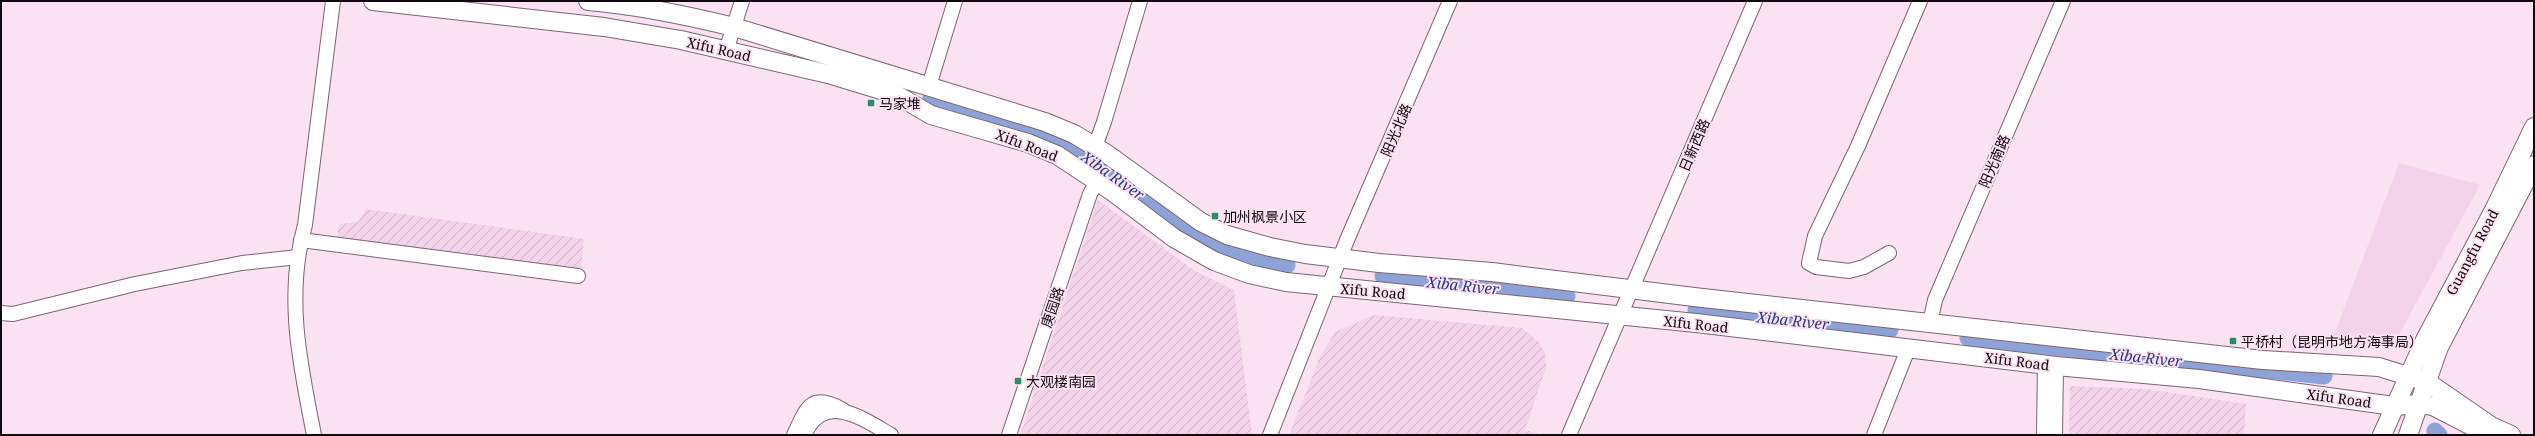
<svg xmlns="http://www.w3.org/2000/svg" width="2535" height="436" font-family="'Noto Serif','Noto Sans SC',serif">
<style>
.built{fill:#f2d3e9}
.industrial{fill:url(#industrial-furrows)}
.lines{fill:none;stroke-linecap:round;stroke-linejoin:round}
.river{stroke:#8da2d7;stroke-width:17}
.minor-casing{stroke:#7b6574;stroke-width:16}
.major-casing{stroke:#7b6574;stroke-width:20}
.minor{stroke:#fff;stroke-width:14}
.major{stroke:#fff;stroke-width:18}
.poi-dot{fill:#298c67;stroke:#fbe2f3;stroke-width:1.5}
.labels{text-anchor:middle;dominant-baseline:central;stroke-width:4;stroke-linejoin:round;paint-order:stroke}
.street-label{font-size:14px;fill:#10080e;stroke:#fbe2f3}
.poi-label{font-size:14px;fill:#10080e;stroke:#fbe2f3;text-anchor:start}
.water-label{font-size:15px;font-style:italic;fill:#283c7b;stroke:#fbe2f3}
</style>
<defs>
<pattern id="industrial-furrows" width="10" height="10" patternUnits="userSpaceOnUse"><rect width="10" height="10" fill="#f2d3e9"/><path d="M-1 1l2-2M0 10L10 0M9 11l2-2" fill="none" stroke="#ceb4c7"/></pattern>
</defs>
<rect width="100%" height="100%" fill="#fbe2f3"/>
<!-- built -->
<polygon class="built" points="2399,163 2480,185 2394,344 2333,338"/>
<!-- industrial -->
<g class="industrial">
<polygon points="1098,200 1195,271 1234,290 1252,435 1020,435"/>
<polygon points="366,209 584,239 581,271 337,238 339,224 358,222"/>
<polygon points="1374,315 1522,328 1539,342 1545,353 1546,367 1525,430 1543,435 1289,435 1320,357 1335,332"/>
<polygon points="2070,386 2147,389 2246,404 2244,435 2069,435"/>
</g>
<g class="lines">
<!-- river -->
<g class="river">
<path d="M931 98C975 113 1024 122 1066 143 1108 165 1141 199 1180 224 1214 246 1249 256 1287 265"/>
<polyline points="1383,276 1567,296"/>
<polyline points="1696,310 1890,330"/>
<polyline points="1968,338 2324,376"/>
<polyline points="2435,431 2439,435"/>
</g>
<!-- minor casing -->
<g class="minor-casing">
<g id="minor">
<polyline points="726,51 742,1"/>
<polyline points="929,86 955,1"/>
<polyline points="1095,147 1104,122 1140,1"/>
<polyline points="301,240 578,276"/>
<polyline points="1889,253 1864,267 1849,271 1816,267 1809,263 1815,236 1858,146 1920,1"/>
<polyline points="1,313 13,314 135,284 242,263 298,257"/>
<polyline points="1930,323 1935,300 2063,1"/>
<path d="M314 435C300 364 285 296 305 225L333 1"/>
<path d="M794 435C807 407 811 392 843 410"/>
<path d="M804 435C824 391 862 418 891 435"/>
<polyline points="1009,435 1090,194 1097,181"/>
<polyline points="1270,435 1347,240 1450,1"/>
<polyline points="1569,435 1755,1"/>
<polyline points="1874,435 1908,349"/>
<polyline points="2044,435 2045,364"/>
<polyline points="2055,435 2056,366"/>
</g>
</g>
<!-- major casing -->
<g class="major-casing">
<g id="major">
<polyline points="373,1 604,27 681,40 828,74 897,95 931,115 1028,143 1057,155 1113,192 1174,238 1214,261 1249,274 1286,282 1696,323 2056,366 2199,379 2394,406 2419,404 2433,406 2489,435"/>
<path d="M588 1C637 5 685 15 734 27L1045 122 1074 134 1107 154 1201 222 1227 235 1270 247 1305 254 1379 263 1492 272 1694 297 2263 360 2379 367 2427 382 2491 426 2511 435"/>
<polyline points="2382,435 2425,340 2494,210 2534,127"/>
<polyline points="2408,435 2439,347 2534,165"/>
</g>
</g>
<!-- minor -->
<use href="#minor" class="minor"/>
<!-- major -->
<use href="#major" class="major"/>
</g>
<!-- markers -->
<g class="poi-dot">
<rect x="867" y="99" width="8" height="8" rx="2"/>
<rect x="1211" y="212" width="8" height="8" rx="2"/>
<rect x="2229" y="337" width="8" height="8" rx="2"/>
<rect x="1014" y="377" width="8" height="8" rx="2"/>
</g>
<g class="labels">
<!-- street labels -->
<g class="street-label">
<text transform="translate(719 49) rotate(13)">Xifu Road</text>
<text transform="translate(1396 130) rotate(-67)">阳光北路</text>
<text transform="translate(1027 145) rotate(21)">Xifu Road</text>
<text transform="translate(1694 145) rotate(-67)">日新西路</text>
<text transform="translate(1994 161) rotate(-67)">阳光南路</text>
<text transform="translate(2472 252) rotate(-62)">Guangfu Road</text>
<text transform="translate(1373 291) rotate(5)">Xifu Road</text>
<text transform="translate(1052 307) rotate(-71)">庚园路</text>
<text transform="translate(1696 324) rotate(6)">Xifu Road</text>
<text transform="translate(2017 361) rotate(7)">Xifu Road</text>
<text transform="translate(2339 398) rotate(8)">Xifu Road</text>
</g>
<!-- poi labels -->
<g class="poi-label">
<text x="879" y="103">马家堆</text>
<text x="1223" y="216">加州枫景小区</text>
<text x="2241" y="341">平桥村（昆明市地方海事局）</text>
<text x="1026" y="381">大观楼南园</text>
</g>
<!-- water labels -->
<g class="water-label">
<text transform="translate(1113 175) rotate(35)">Xiba River</text>
<text transform="translate(1463 285) rotate(6)">Xiba River</text>
<text transform="translate(1793 320) rotate(6)">Xiba River</text>
<text transform="translate(2146 357) rotate(6)">Xiba River</text>
</g>
</g>
<!-- border -->
<rect width="2535" height="436" fill="none" stroke="#10080e" stroke-width="4"/>
</svg>
